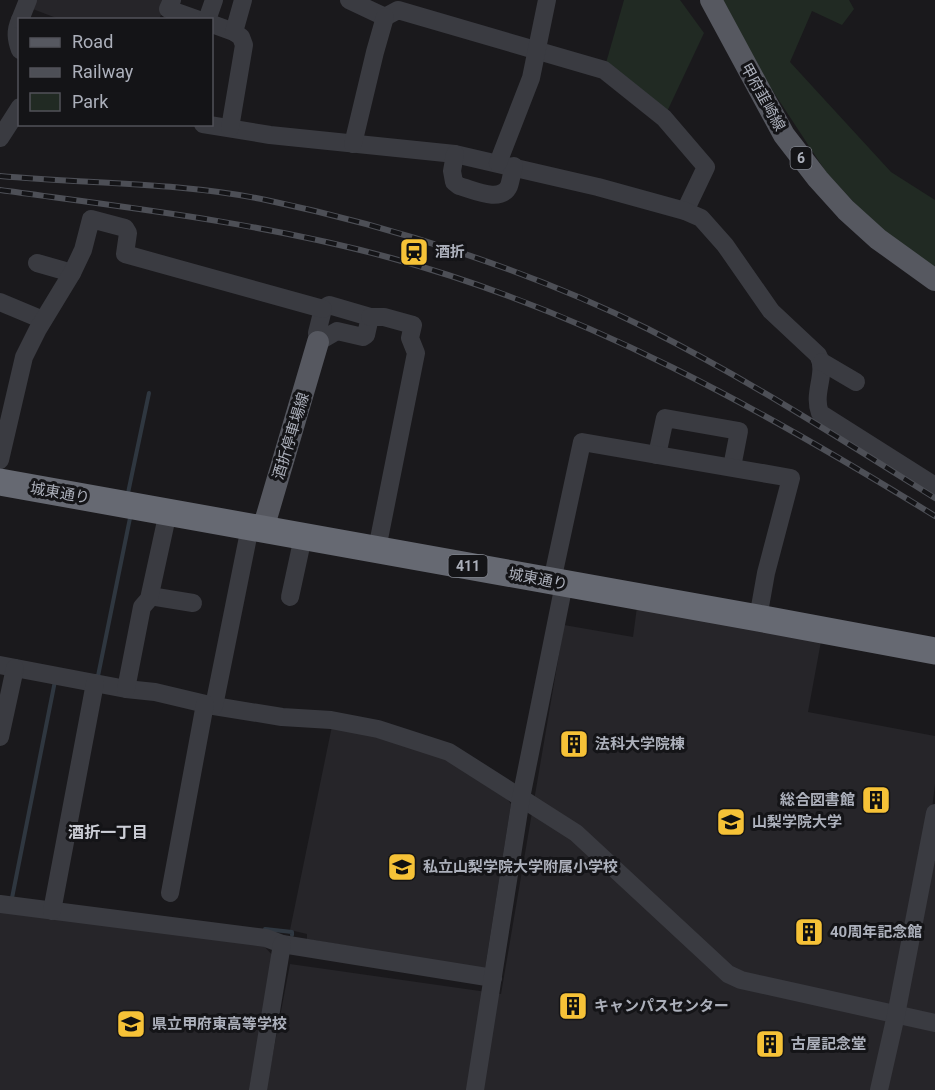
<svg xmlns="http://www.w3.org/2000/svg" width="935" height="1090" font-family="Roboto,'Noto Sans JP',sans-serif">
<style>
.built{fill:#262529}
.green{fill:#212a23}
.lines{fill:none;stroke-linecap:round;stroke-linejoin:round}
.stream{stroke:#2f3740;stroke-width:4}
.minor{stroke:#3a3b41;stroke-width:18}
.major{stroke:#565860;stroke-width:22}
.highway{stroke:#666972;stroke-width:27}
.rail-casing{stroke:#4d4f56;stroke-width:6}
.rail{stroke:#141417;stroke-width:4;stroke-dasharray:11;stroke-linecap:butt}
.labels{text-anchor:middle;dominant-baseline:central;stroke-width:6;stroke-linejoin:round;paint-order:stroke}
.shield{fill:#141417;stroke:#7e818a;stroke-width:1.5}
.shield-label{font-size:14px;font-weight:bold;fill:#acb0bb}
.street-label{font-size:15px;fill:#acb0bb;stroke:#141417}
.poi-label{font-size:15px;font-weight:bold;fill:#acb0bb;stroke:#141417;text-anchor:start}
.neighbourhood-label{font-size:16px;font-weight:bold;fill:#cdcfd7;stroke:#141417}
</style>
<rect width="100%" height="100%" fill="#1a191c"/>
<!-- built -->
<g class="built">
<polygon points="34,0 169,0 159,19 59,19 30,8"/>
<polygon points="637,607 822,636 808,712 935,736 935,784 926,860 935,862 935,1090 266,1090 290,964 501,994 564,625 633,637"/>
<polygon points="332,726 379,735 450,758 504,795 511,804 485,969 307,939 307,934 290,930"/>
<polygon points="0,910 264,946 274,957 249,1090 0,1090"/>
</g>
<!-- green -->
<g class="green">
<polygon points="624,0 680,0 704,33 664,118 604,70"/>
<polygon points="717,0 849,0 854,9 842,25 812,11 790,62 891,172 935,200 935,271 884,235 826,172 736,35"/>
</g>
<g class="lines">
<!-- stream -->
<g class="stream">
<polyline points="128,493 149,393"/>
<polyline points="96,677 98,676 130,518"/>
<polyline points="12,898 55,681"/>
<polyline points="265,929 292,932 292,935"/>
</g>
<!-- minor -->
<g class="minor">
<polyline points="172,0 168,9 199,20"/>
<polyline points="349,0 385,17 398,10 604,70 664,118 706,167 685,211"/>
<path d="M20 20C15 31 16 39 20 50"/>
<polyline points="20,20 28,0"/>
<polyline points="207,20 214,0"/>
<polyline points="212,24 234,32"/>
<path d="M203 124 270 135 455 154 598 187 685 211 701 218 725 245 771 311 818 355C828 373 812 392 820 413L935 486"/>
<polyline points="230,128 244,45 241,37 234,32 243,0"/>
<polyline points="0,138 20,107"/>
<polyline points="353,144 375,52 385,17"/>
<path d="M455 154 452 171 454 182 459 186C472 189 501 204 509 186 511 180 512 172 514 166"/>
<polyline points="498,163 531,78 547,0"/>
<polyline points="37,263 72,273"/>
<polyline points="0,302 43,320"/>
<polygon points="329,305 370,317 366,335 363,337 337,331 318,342 317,333 323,309"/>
<polyline points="370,317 384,317 413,325 410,338 416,353 377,549"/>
<polyline points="822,362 856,382"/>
<polyline points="657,455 665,418 739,431 732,467"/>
<polyline points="0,460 24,357 38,329 72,273 83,250 91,219 125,228 128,233 125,254 323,309"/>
<polyline points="552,581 582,442 791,478 766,573 758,618"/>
<polyline points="150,596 193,603"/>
<polyline points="290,597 303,537"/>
<polyline points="0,665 126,689 155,692 214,706 282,717 331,720 378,729 449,752 576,833 728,974 741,980 935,1023"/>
<polyline points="126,689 142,607 149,599 168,512"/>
<polyline points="214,706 250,527"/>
<polyline points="0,737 15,668"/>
<polyline points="170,893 205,704"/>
<polyline points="0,904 266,938 282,944 493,978"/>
<polyline points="52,911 95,683"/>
<polyline points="258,1090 282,944"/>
<polyline points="475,1090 521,798 564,584"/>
<polyline points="879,1090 896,1015 935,813"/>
</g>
<!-- major -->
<g class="major">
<polyline points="711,0 784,135 818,179 846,210 878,239 935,280"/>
<polyline points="263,529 318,342"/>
</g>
<!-- highway -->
<polyline class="highway" points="0,482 758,618 935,651"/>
<!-- rail casing -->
<g class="rail-casing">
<g id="rail">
<path d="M0 176C88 184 179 182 266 200 395 227 531 271 648 329 747 379 841 439 935 498"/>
<path d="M0 190C131 208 263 223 391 258 586 311 765 411 935 516"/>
</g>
</g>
<!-- rail -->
<use href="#rail" class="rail"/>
</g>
<!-- icons -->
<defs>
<g id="station-square" transform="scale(1.5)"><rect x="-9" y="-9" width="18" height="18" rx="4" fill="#f6c237" stroke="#141417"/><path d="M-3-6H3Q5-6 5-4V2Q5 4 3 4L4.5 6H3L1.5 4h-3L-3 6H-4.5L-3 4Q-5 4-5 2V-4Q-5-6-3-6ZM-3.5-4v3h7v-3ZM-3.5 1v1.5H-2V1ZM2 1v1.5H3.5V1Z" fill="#111"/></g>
<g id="building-square" transform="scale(1.5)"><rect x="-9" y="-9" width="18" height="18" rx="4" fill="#f6c237" stroke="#141417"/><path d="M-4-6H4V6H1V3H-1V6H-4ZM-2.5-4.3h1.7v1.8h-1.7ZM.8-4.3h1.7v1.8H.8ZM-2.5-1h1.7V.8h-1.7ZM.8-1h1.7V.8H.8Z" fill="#111"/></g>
<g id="university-square" transform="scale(1.5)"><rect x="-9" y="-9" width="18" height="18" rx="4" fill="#f6c237" stroke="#141417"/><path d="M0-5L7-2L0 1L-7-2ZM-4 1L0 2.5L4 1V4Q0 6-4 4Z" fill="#111"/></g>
<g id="school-square" transform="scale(1.5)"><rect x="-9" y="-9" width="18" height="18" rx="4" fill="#f6c237" stroke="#141417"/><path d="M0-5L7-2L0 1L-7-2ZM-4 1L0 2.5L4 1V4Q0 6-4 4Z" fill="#111"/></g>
</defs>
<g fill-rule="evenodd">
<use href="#station-square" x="414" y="252"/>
<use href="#building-square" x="574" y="744"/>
<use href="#building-square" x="876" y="800"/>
<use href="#university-square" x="731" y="822"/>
<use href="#school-square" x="402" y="867"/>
<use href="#building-square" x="809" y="932"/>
<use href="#building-square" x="573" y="1006"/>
<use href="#school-square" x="131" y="1024"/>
<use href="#building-square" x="770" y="1044"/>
</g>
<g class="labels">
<!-- shield labels -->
<g class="shield">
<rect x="790.5" y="147" width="21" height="22" rx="4.5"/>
<rect x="448.5" y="555" width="39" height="22" rx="4.5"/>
</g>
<g class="shield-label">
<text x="801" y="158">6</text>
<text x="468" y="566">411</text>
</g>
<!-- street labels -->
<g class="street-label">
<text transform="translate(763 97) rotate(61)">甲府韮崎線</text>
<text transform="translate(291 436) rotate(-73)">酒折停車場線</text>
<text transform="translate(60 493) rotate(10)">城東通り</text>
<text transform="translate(538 579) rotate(11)">城東通り</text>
</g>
<!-- poi labels -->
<g class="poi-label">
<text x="435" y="252">酒折</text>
<text x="595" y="744">法科大学院棟</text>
<text x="855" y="800" text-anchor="end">総合図書館</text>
<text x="752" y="822">山梨学院大学</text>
<text x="423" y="867">私立山梨学院大学附属小学校</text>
<text x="830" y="932">40周年記念館</text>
<text x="594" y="1006">キャンパスセンター</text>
<text x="152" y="1024">県立甲府東高等学校</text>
<text x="791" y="1044">古屋記念堂</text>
</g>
<!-- neighbourhood labels -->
<g class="neighbourhood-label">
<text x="108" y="832">酒折一丁目</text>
</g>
</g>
<!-- legend -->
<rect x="18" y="18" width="195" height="108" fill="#141417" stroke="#515259" stroke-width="1.5"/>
<rect x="30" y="38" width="30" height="9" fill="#565860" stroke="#515259" stroke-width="1.5"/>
<text x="72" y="48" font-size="18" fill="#acb0bb">Road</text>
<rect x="30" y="68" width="30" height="9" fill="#4d4f56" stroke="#515259" stroke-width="1.5"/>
<text x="72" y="78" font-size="18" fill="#acb0bb">Railway</text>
<rect x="30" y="93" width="30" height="18" fill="#212a23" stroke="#515259" stroke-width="1.5"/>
<text x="72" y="108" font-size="18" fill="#acb0bb">Park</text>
</svg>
